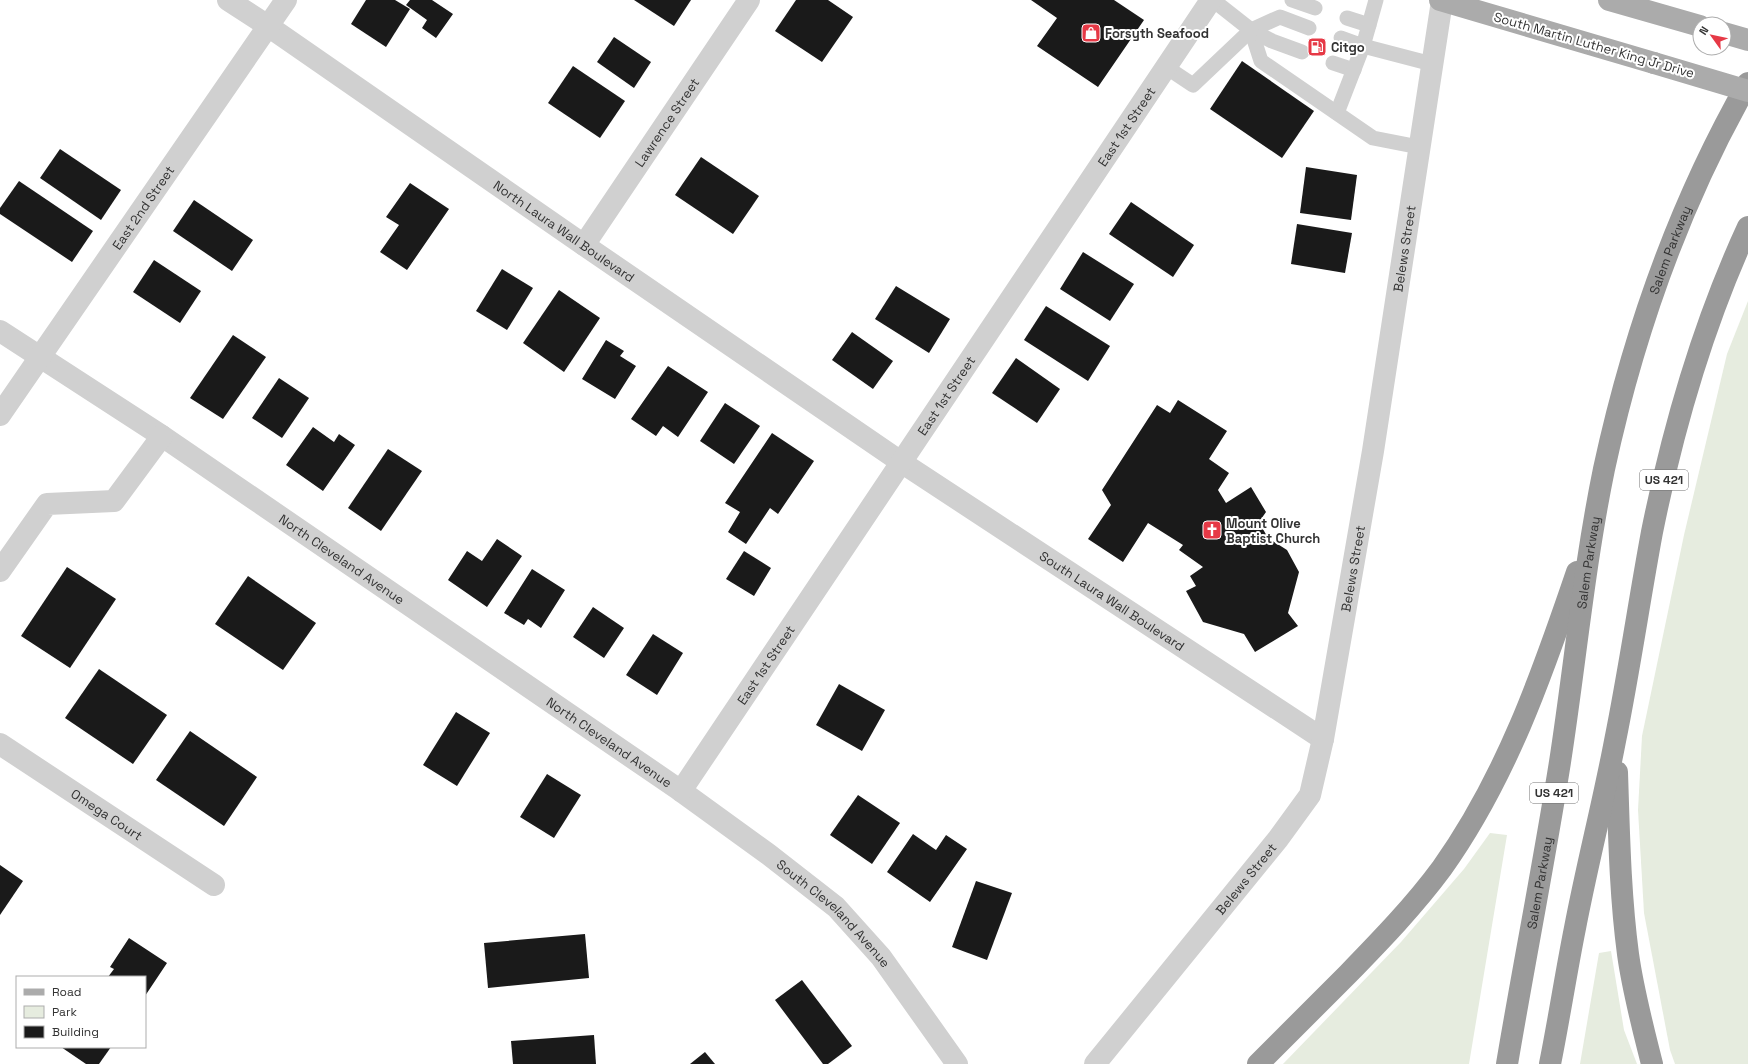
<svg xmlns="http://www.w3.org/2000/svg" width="1748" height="1064" font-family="'Space Grotesk',sans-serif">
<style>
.green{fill:#e6ecdf}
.building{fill:#1a1a1a}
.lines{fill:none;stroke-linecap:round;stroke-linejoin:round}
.lane{stroke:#d0d0d0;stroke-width:15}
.street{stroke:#d0d0d0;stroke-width:22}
.primary{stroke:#ababab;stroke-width:22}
.highway{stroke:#9a9a9a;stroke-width:22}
.primary-bridge{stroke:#ababab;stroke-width:22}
.labels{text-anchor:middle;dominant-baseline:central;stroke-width:4;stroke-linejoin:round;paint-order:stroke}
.shield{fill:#fff;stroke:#707070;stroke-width:1}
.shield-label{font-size:12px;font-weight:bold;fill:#333}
.poi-label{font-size:13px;font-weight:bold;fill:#333;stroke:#fff;text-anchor:start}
.street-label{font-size:13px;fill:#333;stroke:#fff}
</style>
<rect width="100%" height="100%" fill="#fff"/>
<!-- green -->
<g class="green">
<polygon points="1748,301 1748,1064 1675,1064 1670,1050 1644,913 1638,810 1642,736 1684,535 1727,354"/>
<polygon points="1490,833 1507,835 1469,1064 1283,1064 1401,942 1464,869"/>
<polygon points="1611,951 1624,1030 1637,1064 1580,1064 1599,953"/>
</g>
<!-- building -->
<g class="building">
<polygon points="366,0 395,0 410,9 386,47 351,24"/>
<polygon points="410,0 432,0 453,14 436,38 422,28 427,20 406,5"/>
<polygon points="634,0 691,0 674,26"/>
<polygon points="796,0 828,0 853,17 822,62 775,31"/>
<polygon points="1031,0 1114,0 1144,20 1098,87 1037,46 1057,18"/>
<polygon points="614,37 651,62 634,88 597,62"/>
<polygon points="1242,61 1314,111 1282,158 1210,109"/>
<polygon points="573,66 625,101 600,138 548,103"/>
<polygon points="60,149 121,190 101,220 40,178"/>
<polygon points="701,157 759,196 733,234 675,195"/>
<polygon points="1306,167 1357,175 1351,220 1300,213"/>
<polygon points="19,181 93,231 72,262 0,214 0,208"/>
<polygon points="410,183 449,209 407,270 380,252 399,225 386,217"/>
<polygon points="194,200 253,240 232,271 173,231"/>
<polygon points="1131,202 1194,245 1173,277 1109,234"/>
<polygon points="1297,224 1352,233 1345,273 1291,264"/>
<polygon points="1083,252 1134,284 1110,321 1060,289"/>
<polygon points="154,260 201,291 180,323 133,292"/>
<polygon points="502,269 533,288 507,330 476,311"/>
<polygon points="896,286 950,319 929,353 875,319"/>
<polygon points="559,290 600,318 564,372 523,343"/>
<polygon points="1046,306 1110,346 1088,381 1024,340"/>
<polygon points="852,332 893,361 873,389 832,360"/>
<polygon points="233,335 266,357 223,419 190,398"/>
<polygon points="606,340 624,351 620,356 636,366 615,399 582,379"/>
<polygon points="1016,358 1060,389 1037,423 992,393"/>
<polygon points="668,366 708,392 678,437 663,426 656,436 631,419"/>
<polygon points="279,378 309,398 282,438 252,418"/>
<polygon points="1178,400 1227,431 1209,459 1229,473 1218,490 1226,503 1251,487 1266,512 1259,522 1268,538 1287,550 1299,572 1288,613 1298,626 1255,652 1244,634 1203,622 1186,591 1196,586 1190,576 1203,567 1179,550 1183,545 1148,523 1123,562 1088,539 1111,505 1102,490 1157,405 1170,413"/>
<polygon points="725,403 760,426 734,464 700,441"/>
<polygon points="313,427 334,442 339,434 355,445 323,491 286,465"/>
<polygon points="772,433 814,461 778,514 770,508 746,544 728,532 740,512 725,503"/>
<polygon points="388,449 422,471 381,531 348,508"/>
<polygon points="497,539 522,556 487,607 448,580 467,551 482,561"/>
<polygon points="744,551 771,568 754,596 726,579"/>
<polygon points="67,567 116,599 70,668 21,636"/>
<polygon points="532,569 565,590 541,628 528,619 524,625 504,613"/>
<polygon points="248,576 316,623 283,670 215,624"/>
<polygon points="593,607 624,628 604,658 573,637"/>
<polygon points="653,634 683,653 657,695 626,675"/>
<polygon points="99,669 167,715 133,764 65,718"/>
<polygon points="839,684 885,710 862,751 816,725"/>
<polygon points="456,712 490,733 457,786 423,765"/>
<polygon points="190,731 257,777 224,826 156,780"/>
<polygon points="547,774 581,795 554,838 520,817"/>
<polygon points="858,795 900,823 872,864 830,835"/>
<polygon points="913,834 936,850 946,835 967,849 930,902 887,872"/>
<polygon points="0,865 23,881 0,915"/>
<polygon points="976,881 1012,893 987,960 952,947"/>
<polygon points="585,934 589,978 488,988 484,943"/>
<polygon points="129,938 167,963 145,996 145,977 108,977 114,969 110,967"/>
<polygon points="802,980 852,1046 828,1064 823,1064 775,1000"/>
<polygon points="594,1035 596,1064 513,1064 511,1041"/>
<polygon points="61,1047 111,1047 99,1064 86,1064"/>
<polygon points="705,1052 715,1064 690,1064"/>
</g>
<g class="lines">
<!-- lane -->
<g class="lane">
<polyline points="1292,0 1315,8"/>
<polyline points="1347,18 1369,25 1376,0"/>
<polyline points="1251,30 1261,61 1373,138 1419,147"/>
<polyline points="1251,30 1280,17 1309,28"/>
<polyline points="1251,30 1272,41 1302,52"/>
<polyline points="1341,38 1363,46 1432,64"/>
<polyline points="1333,63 1354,70"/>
<polyline points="1166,67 1193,85 1251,30 1213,0"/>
<polyline points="1337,113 1363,46 1369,25"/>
</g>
<!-- street -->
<g class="street">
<path id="s1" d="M228 0 268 26 584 245 901 462 1323 739"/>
<path id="s2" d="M584 245 749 0"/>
<path id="s3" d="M0 331 162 436 681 791 768 854 836 907 881 957 957 1064"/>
<path id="s4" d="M0 415 286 0"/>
<polyline points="0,571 47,504 114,501 162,436"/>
<path id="s5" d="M0 744 214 885"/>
<path id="s6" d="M681 791 1211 0"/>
<path id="s7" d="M1095 1064 1278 839 1310 795 1323 739 1373 451 1442 1"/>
</g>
<!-- primary -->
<g class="primary">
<polyline points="1440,0 1654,63"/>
<polyline points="1609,0 1700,26"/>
<polyline points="1724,33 1748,40"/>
</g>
<!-- highway -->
<g class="highway">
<path d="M1617 772C1619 833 1620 894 1628 954 1633 991 1643 1028 1652 1064"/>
<path d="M1258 1064C1288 1034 1318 1004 1348 974 1381 940 1414 906 1442 868 1506 778 1542 675 1577 572"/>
<path id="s8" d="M1507 1064C1524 963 1544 863 1560 762 1575 665 1584 566 1604 469 1633 335 1680 202 1748 83"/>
<path d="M1550 1064C1559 1019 1566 973 1575 928 1587 865 1603 804 1615 741 1629 672 1639 602 1652 532 1673 428 1703 324 1748 227"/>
</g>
<!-- primary-bridge -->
<polyline class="primary-bridge" points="1654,63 1748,91"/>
</g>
<!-- icons -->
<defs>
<g id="shop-square" transform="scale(1)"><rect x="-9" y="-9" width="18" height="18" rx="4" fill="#e63946" stroke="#fff"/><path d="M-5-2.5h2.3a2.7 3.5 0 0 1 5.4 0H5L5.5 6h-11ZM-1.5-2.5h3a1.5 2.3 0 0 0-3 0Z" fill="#fff"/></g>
<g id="fuel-square" transform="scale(1)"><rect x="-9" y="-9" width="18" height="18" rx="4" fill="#e63946" stroke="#fff"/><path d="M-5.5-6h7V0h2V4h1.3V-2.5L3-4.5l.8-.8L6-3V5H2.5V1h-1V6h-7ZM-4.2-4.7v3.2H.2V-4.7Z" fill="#fff"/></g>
<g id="church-square" transform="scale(1)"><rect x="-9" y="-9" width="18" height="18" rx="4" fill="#e63946" stroke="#fff"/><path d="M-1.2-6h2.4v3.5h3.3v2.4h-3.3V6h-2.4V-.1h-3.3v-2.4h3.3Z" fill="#fff"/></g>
</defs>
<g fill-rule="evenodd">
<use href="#shop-square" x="1091" y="33"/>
<use href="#fuel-square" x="1317" y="47"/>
<use href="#church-square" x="1212" y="530"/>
</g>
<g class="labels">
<!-- shield labels -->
<g class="shield">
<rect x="1640" y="470" width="48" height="20" rx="3"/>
<rect x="1530" y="783" width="48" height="20" rx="3"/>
</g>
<g class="shield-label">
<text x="1664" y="480">US 421</text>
<text x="1554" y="793">US 421</text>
</g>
<!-- poi labels -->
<g class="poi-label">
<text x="1105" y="33">Forsyth Seafood</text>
<text x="1331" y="47">Citgo</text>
<text x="1226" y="523">Mount Olive<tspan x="1226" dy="15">Baptist Church</tspan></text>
</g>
<!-- street labels -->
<g class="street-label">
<text transform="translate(1594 45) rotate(16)">South Martin Luther King Jr Drive</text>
<text stroke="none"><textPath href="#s2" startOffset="148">Lawrence Street</textPath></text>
<text stroke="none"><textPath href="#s6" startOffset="800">East 1st Street</textPath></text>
<text stroke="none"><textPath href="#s4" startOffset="252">East 2nd Street</textPath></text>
<text stroke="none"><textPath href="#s1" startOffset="408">North Laura Wall Boulevard</textPath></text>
<text stroke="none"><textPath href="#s7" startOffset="899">Belews Street</textPath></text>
<text stroke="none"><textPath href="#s8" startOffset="832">Salem Parkway</textPath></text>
<text stroke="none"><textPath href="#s6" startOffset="476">East 1st Street</textPath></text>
<text stroke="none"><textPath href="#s3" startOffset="411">North Cleveland Avenue</textPath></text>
<text stroke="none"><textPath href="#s8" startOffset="508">Salem Parkway</textPath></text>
<text stroke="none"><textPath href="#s7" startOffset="575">Belews Street</textPath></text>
<text stroke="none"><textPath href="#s1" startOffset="1069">South Laura Wall Boulevard</textPath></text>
<text stroke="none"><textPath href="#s6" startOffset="152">East 1st Street</textPath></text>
<text stroke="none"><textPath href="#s3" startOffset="735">North Cleveland Avenue</textPath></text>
<text stroke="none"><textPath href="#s5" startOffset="128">Omega Court</textPath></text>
<text stroke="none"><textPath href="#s7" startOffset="239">Belews Street</textPath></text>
<text stroke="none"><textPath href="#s8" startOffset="184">Salem Parkway</textPath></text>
<text stroke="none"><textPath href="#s3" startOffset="1018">South Cleveland Avenue</textPath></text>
</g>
</g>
<!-- legend -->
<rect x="16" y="976" width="130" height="72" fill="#ffffff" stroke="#adadad"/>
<rect x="24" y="989" width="20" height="6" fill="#ababab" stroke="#adadad"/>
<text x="52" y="996" font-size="12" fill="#333333">Road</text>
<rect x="24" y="1006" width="20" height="12" fill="#e6ecdf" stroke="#adadad"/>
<text x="52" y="1016" font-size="12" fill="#333333">Park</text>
<rect x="24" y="1026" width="20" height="12" fill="#1a1a1a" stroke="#adadad"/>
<text x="52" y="1036" font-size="12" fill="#333333">Building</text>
<!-- north arrow -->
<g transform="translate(1712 36) rotate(303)"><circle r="19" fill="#ffffff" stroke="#adadad"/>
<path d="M0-3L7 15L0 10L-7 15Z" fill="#e63946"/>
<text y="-6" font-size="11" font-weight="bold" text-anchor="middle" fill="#333333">N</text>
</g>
</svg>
